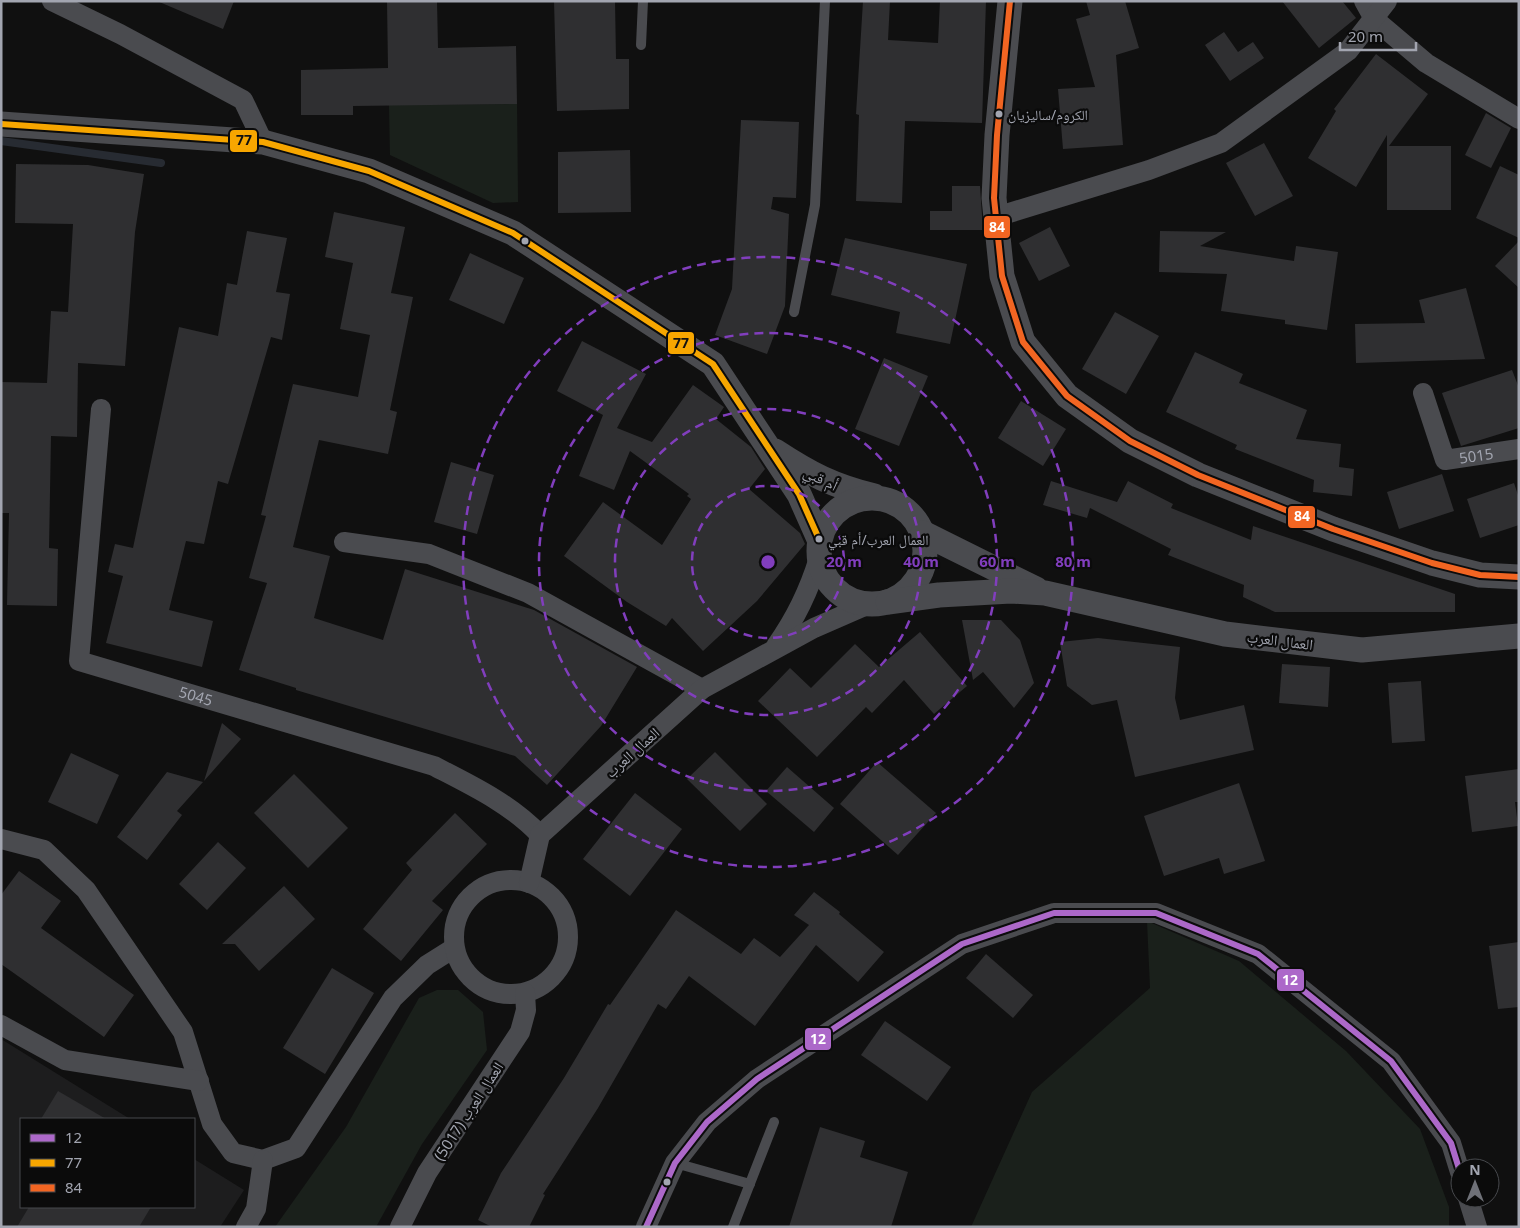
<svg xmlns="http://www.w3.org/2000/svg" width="1520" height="1228" font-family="'Noto Sans','Noto Naskh Arabic',sans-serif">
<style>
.built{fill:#1d1d1e}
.green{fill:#1a201b}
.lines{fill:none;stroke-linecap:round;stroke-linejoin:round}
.stream{stroke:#272b32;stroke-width:8}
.building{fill:#2f2f31}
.service{stroke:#4a4b4f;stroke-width:10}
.minor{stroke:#4a4b4f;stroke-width:20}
.tertiary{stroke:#4a4b4f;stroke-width:25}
.bus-1-casing{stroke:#0b0b0b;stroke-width:10}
.bus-2-casing{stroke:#0b0b0b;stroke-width:10}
.bus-3-casing{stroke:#0b0b0b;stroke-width:10}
.bus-1{stroke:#ac68c9;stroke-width:6}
.bus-2{stroke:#f7a600;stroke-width:6}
.bus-3{stroke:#f26522;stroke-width:6}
.ring{fill:none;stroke:#813ebd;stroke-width:2.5;stroke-dasharray:9 6}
.bus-dot{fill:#a2a5b0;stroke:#0b0b0b;stroke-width:2}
.labels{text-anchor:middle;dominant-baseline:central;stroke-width:4.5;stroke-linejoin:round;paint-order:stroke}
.bus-label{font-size:14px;fill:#a2a5b0;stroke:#0b0b0b;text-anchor:start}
.street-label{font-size:15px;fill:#a2a5b0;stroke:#0b0b0b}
.centre{fill:#813ebd;stroke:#0b0b0b;stroke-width:2.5}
.ring-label{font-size:15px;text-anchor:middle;font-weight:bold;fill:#813ebd;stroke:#0b0b0b;stroke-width:4.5;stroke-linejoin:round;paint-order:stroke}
.line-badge{stroke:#0b0b0b;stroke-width:2}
.badge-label{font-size:14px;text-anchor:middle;font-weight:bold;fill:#fff}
.pale-badge-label{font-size:14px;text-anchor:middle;font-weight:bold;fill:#111}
</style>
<rect width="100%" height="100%" fill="#101010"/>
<!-- built -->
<polygon class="built" points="1,1039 130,1119 21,1119 21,1207 194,1207 194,1159 244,1190 220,1227 1,1227"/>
<!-- green -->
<g class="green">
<polygon points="517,104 518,202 493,203 390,155 389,105"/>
<polygon points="1147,921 1239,961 1346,1051 1420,1129 1449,1207 1449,1227 971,1227 1032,1092 1150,988"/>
<polygon points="437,990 458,990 483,1012 487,1050 422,1144 376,1227 275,1227 346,1127 419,998"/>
</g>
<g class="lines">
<!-- stream -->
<polyline class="stream" points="1,141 161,163"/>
</g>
<!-- building -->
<g class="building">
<polygon points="157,1 234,1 223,29"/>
<polygon points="387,1 437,1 438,48 516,46 517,104 353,106 353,115 301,115 301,70 388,68"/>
<polygon points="554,1 615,1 616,59 629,59 629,109 557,111"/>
<polygon points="863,1 890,1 888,40 938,43 940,1 986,1 982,123 905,121 902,203 856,201 859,115 856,114"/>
<polygon points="1086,1 1125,1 1139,48 1116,55 1123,145 1063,149 1058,89 1095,87 1076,19 1090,15"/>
<polygon points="1282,1 1342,1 1356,18 1319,48"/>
<polygon points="1224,32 1238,52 1253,42 1264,58 1230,81 1205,45"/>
<polygon points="1376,54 1428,94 1389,146 1451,146 1451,210 1387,210 1387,135 1356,187 1308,158 1336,111 1334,109"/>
<polygon points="1486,113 1511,128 1491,168 1465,155"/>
<polygon points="741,120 799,122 796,198 773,197 771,209 789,214 785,306 767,354 715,335 732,289"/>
<polygon points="1264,143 1293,196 1255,216 1226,163"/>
<polygon points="630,150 631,212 558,213 558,152"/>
<polygon points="16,164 88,165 144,174 135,232 125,366 78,363 77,437 51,436 49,548 58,549 57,606 7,605 9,513 1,513 1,382 47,383 51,311 68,312 73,224 15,223"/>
<polygon points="1500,166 1519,175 1519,238 1476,218"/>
<polygon points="952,186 980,186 983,230 930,230 930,211 952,211"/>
<polygon points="334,212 405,227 391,293 413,297 390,410 397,412 388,454 319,440 293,547 330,556 314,618 383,640 405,569 534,610 637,667 601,726 547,785 515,756 296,690 296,688 239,670 267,583 249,578 266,516 261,515 293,384 358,397 370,335 340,329 353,263 325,257"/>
<polygon points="1050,227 1070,266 1039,281 1019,243"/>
<polygon points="247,231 287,238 276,292 290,294 282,340 271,337 228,484 218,481 204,544 186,541 169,610 213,621 202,667 106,643 123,576 108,572 115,544 133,548 179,327 218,336 227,283 237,285"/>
<polygon points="1160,231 1226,232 1200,246 1294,261 1296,246 1338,252 1327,330 1285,324 1285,320 1221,311 1227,274 1159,272"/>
<polygon points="845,238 967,264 950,344 896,333 900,312 831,295"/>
<polygon points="1519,241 1519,288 1495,266"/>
<polygon points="470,253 524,278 504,324 449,300"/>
<polygon points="1466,288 1485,359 1356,363 1355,324 1425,323 1419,300"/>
<polygon points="1115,312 1159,336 1126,394 1082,369"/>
<polygon points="582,341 646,374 617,428 652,442 693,385 724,407 716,419 751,447 765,469 749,489 800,533 805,544 757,601 703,651 672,618 666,626 627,602 564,556 603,502 662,545 691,499 687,496 689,494 630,451 614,490 579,476 603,415 557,391"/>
<polygon points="1195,352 1243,374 1239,383 1307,410 1296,439 1341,444 1339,467 1354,469 1352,496 1313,492 1314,480 1235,449 1237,445 1166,412"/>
<polygon points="884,358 928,376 899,446 855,429"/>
<polygon points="1512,370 1519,388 1519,428 1461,446 1442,393"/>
<polygon points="1021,401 1066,429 1043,466 998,438"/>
<polygon points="451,462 494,475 477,534 434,522"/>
<polygon points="1442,474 1454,511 1399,529 1387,492"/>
<polygon points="1051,481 1117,502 1128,481 1173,504 1171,508 1251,540 1253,526 1455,594 1455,612 1275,612 1243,597 1244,585 1168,555 1171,549 1090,508 1087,518 1043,505"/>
<polygon points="1514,483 1519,498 1519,525 1480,538 1467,499"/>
<polygon points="962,620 1001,620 1020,640 1034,683 1014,708 983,672 973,680"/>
<polygon points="920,632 967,686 934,714 904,680 872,713 866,707 817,757 758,701 790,668 811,688 855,644 879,667"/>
<polygon points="1098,638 1180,647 1175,698 1180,720 1244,705 1254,750 1135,777 1117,700 1092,705 1067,686 1060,642"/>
<polygon points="1282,664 1330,667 1328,707 1279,703"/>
<polygon points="1421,681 1425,741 1392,743 1388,683"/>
<polygon points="222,723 241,739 204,781"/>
<polygon points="715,752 767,804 740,831 687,779"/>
<polygon points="71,753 119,775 97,824 48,802"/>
<polygon points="877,762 936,813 898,855 840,804"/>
<polygon points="787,767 834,808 814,832 766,791"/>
<polygon points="1519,769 1519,802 1515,802 1518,826 1472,832 1465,776"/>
<polygon points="167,772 203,782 177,811 182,815 147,860 117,837"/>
<polygon points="294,774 348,828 308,868 254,813"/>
<polygon points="1239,783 1265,861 1224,874 1219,858 1164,876 1144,816"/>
<polygon points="635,793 682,829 630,896 583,859"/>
<polygon points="455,813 487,844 432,901 443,910 401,961 363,929 412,870 406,863"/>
<polygon points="218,842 246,868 207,910 179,884"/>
<polygon points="19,871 61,901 41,928 134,995 104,1037 1,964 1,895"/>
<polygon points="284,886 315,919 259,971 235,944 222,944"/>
<polygon points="814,892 840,912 839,914 884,952 858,982 816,945 755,1026 689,976 666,1009 658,1004 598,1108 543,1194 545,1195 529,1227 492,1227 478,1220 501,1173 564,1078 608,1004 610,1005 676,910 741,954 754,938 780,957 809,925 794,915"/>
<polygon points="1519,942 1519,1007 1498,1009 1489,946"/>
<polygon points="986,954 1033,995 1013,1018 966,978"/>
<polygon points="332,968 374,993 325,1074 283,1048"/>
<polygon points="885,1021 951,1067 927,1101 861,1055"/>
<polygon points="58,1091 106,1119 41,1119"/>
<polygon points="820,1127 865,1141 860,1157 908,1172 891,1227 789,1227"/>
<polygon points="29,1207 151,1207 139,1227 17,1227"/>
</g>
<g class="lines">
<!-- service -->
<g class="service">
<polyline points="641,45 643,1"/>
<polyline points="794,312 815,205 825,1"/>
<polyline points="675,1163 750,1184"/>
<polyline points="733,1227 774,1122"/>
</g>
<!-- minor -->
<g class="minor">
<polyline points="52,1 120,34 243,100 263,142"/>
<polyline points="1364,1 1374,19 1426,63 1519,119"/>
<polyline points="996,217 1149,170 1221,143 1348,51 1387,1"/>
<path id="s1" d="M1423 393 1445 460 1519 449"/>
<path id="s2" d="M101 409 79 661 434 766C471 785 511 804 540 835"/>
<polyline points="344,542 429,554 528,593 702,689"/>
<path d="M776 646C796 618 809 591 819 558"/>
<polyline points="1,839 44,850 86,890 183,1032 212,1124 233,1153 263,1160 296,1148 393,998 427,965 454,948"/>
<circle cx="511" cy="937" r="57"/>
<polyline points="529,883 540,835 702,689 814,628 869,604"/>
<polyline points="1,1025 65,1060 199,1081"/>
<polyline points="1468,1198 1477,1227"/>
<polyline points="246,1227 256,1209 263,1160"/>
<polyline points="400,1227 427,1173 520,1032 526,1010 525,993"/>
<polyline points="646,1227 675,1163 707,1122 757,1079 962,944 1054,913 1156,913 1258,954 1391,1061 1451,1143 1460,1172"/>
</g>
<!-- tertiary -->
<g class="tertiary">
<polyline points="1010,1 997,135 994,198 1002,276 1023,342 1067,396 1130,441 1198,475 1333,529 1432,563 1480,575 1519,577"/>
<polyline points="1,124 263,142 369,171 513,233 713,364 799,494 819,539"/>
<path d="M775 451C810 474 833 486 874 496"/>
<circle cx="872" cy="551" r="53"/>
<polyline points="923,533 1036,589"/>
<polyline points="888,602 939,595 1011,591 1045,593 1225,634 1362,650 1519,636"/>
</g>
<!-- bus-1 casing -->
<g class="bus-1-casing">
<polyline id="bus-1" points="646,1227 675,1163 707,1122 757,1079 962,944 1054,913 1156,913 1258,954 1391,1061 1451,1143 1460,1172"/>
</g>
<!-- bus-2 casing -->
<g class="bus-2-casing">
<polyline id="bus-2" points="1,124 263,142 369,171 513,233 713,364 799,494 819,539"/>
</g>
<!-- bus-3 casing -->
<g class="bus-3-casing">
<polyline id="bus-3" points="1010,1 997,135 994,198 1002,276 1023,342 1067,396 1130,441 1198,475 1333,529 1432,563 1480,575 1519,577"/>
</g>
<!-- bus-1 -->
<use href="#bus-1" class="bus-1"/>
<!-- bus-2 -->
<use href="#bus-2" class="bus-2"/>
<!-- bus-3 -->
<use href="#bus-3" class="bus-3"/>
</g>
<!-- distance rings -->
<g class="ring">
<circle cx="768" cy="562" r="76"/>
<circle cx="768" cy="562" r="153"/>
<circle cx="768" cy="562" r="229"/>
<circle cx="768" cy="562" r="305"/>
</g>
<!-- markers -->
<g class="bus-dot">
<circle cx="999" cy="114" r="4.5"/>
<circle cx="525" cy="241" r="4.5"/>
<circle cx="819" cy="539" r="4.5"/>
<circle cx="667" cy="1182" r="4.5"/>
</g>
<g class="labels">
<!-- bus labels -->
<g class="bus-label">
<text x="1008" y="114">الكروم/ساليزيان</text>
<text x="828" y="539">العمال العرب/أم قبي</text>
</g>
<!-- street labels -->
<g class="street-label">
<text stroke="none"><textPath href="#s1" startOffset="102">5015</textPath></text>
<text transform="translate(821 478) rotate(26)">أم قبي</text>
<text transform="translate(1280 640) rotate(7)">العمال العرب</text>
<text stroke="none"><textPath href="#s2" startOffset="375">5045</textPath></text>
<text transform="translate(632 752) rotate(-42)">العمال العرب</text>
<text transform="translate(468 1111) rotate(-57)">العمال العرب (5017)</text>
</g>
</g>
<circle cx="768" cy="562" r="8" class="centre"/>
<g class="ring-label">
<text x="844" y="567">20 m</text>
<text x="921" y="567">40 m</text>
<text x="997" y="567">60 m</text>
<text x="1073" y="567">80 m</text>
</g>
<g class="line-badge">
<rect x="229" y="129" width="29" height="24" rx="5" fill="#f7a600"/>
<rect x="983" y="215" width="28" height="24" rx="5" fill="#f26522"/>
<rect x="667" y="331" width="28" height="24" rx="5" fill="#f7a600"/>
<rect x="1287" y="505" width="29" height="24" rx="5" fill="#f26522"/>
<rect x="1276" y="968" width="29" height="24" rx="5" fill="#ac68c9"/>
<rect x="804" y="1027" width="28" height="24" rx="5" fill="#ac68c9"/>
</g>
<g class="badge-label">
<text x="997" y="232">84</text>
<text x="1302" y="521">84</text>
<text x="1290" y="985">12</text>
<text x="818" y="1044">12</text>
</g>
<g class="pale-badge-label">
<text x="244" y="145">77</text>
<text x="681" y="348">77</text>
</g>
<!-- border -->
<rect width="1520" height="1228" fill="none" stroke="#a2a5b0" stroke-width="5"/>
<!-- legend -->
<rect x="20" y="1118" width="175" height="90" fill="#0b0b0b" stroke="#47494d"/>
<rect x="30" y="1134" width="25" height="8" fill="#ac68c9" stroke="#47494d"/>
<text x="65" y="1143" font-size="15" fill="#a2a5b0">12</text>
<rect x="30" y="1159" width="25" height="8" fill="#f7a600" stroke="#47494d"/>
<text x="65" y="1168" font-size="15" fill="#a2a5b0">77</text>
<rect x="30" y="1184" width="25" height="8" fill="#f26522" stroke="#47494d"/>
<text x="65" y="1193" font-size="15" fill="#a2a5b0">84</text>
<!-- north arrow -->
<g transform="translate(1475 1183)"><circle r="24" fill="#0b0b0b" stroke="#47494d"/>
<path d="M0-4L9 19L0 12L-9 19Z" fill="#6f7178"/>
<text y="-8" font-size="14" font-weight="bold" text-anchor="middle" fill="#a2a5b0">N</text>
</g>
<!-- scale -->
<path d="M1340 42v8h76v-8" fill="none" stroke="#a2a5b0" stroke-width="2.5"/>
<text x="1348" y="42" font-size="15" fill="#a2a5b0" stroke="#0b0b0b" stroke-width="4" paint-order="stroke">20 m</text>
</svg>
